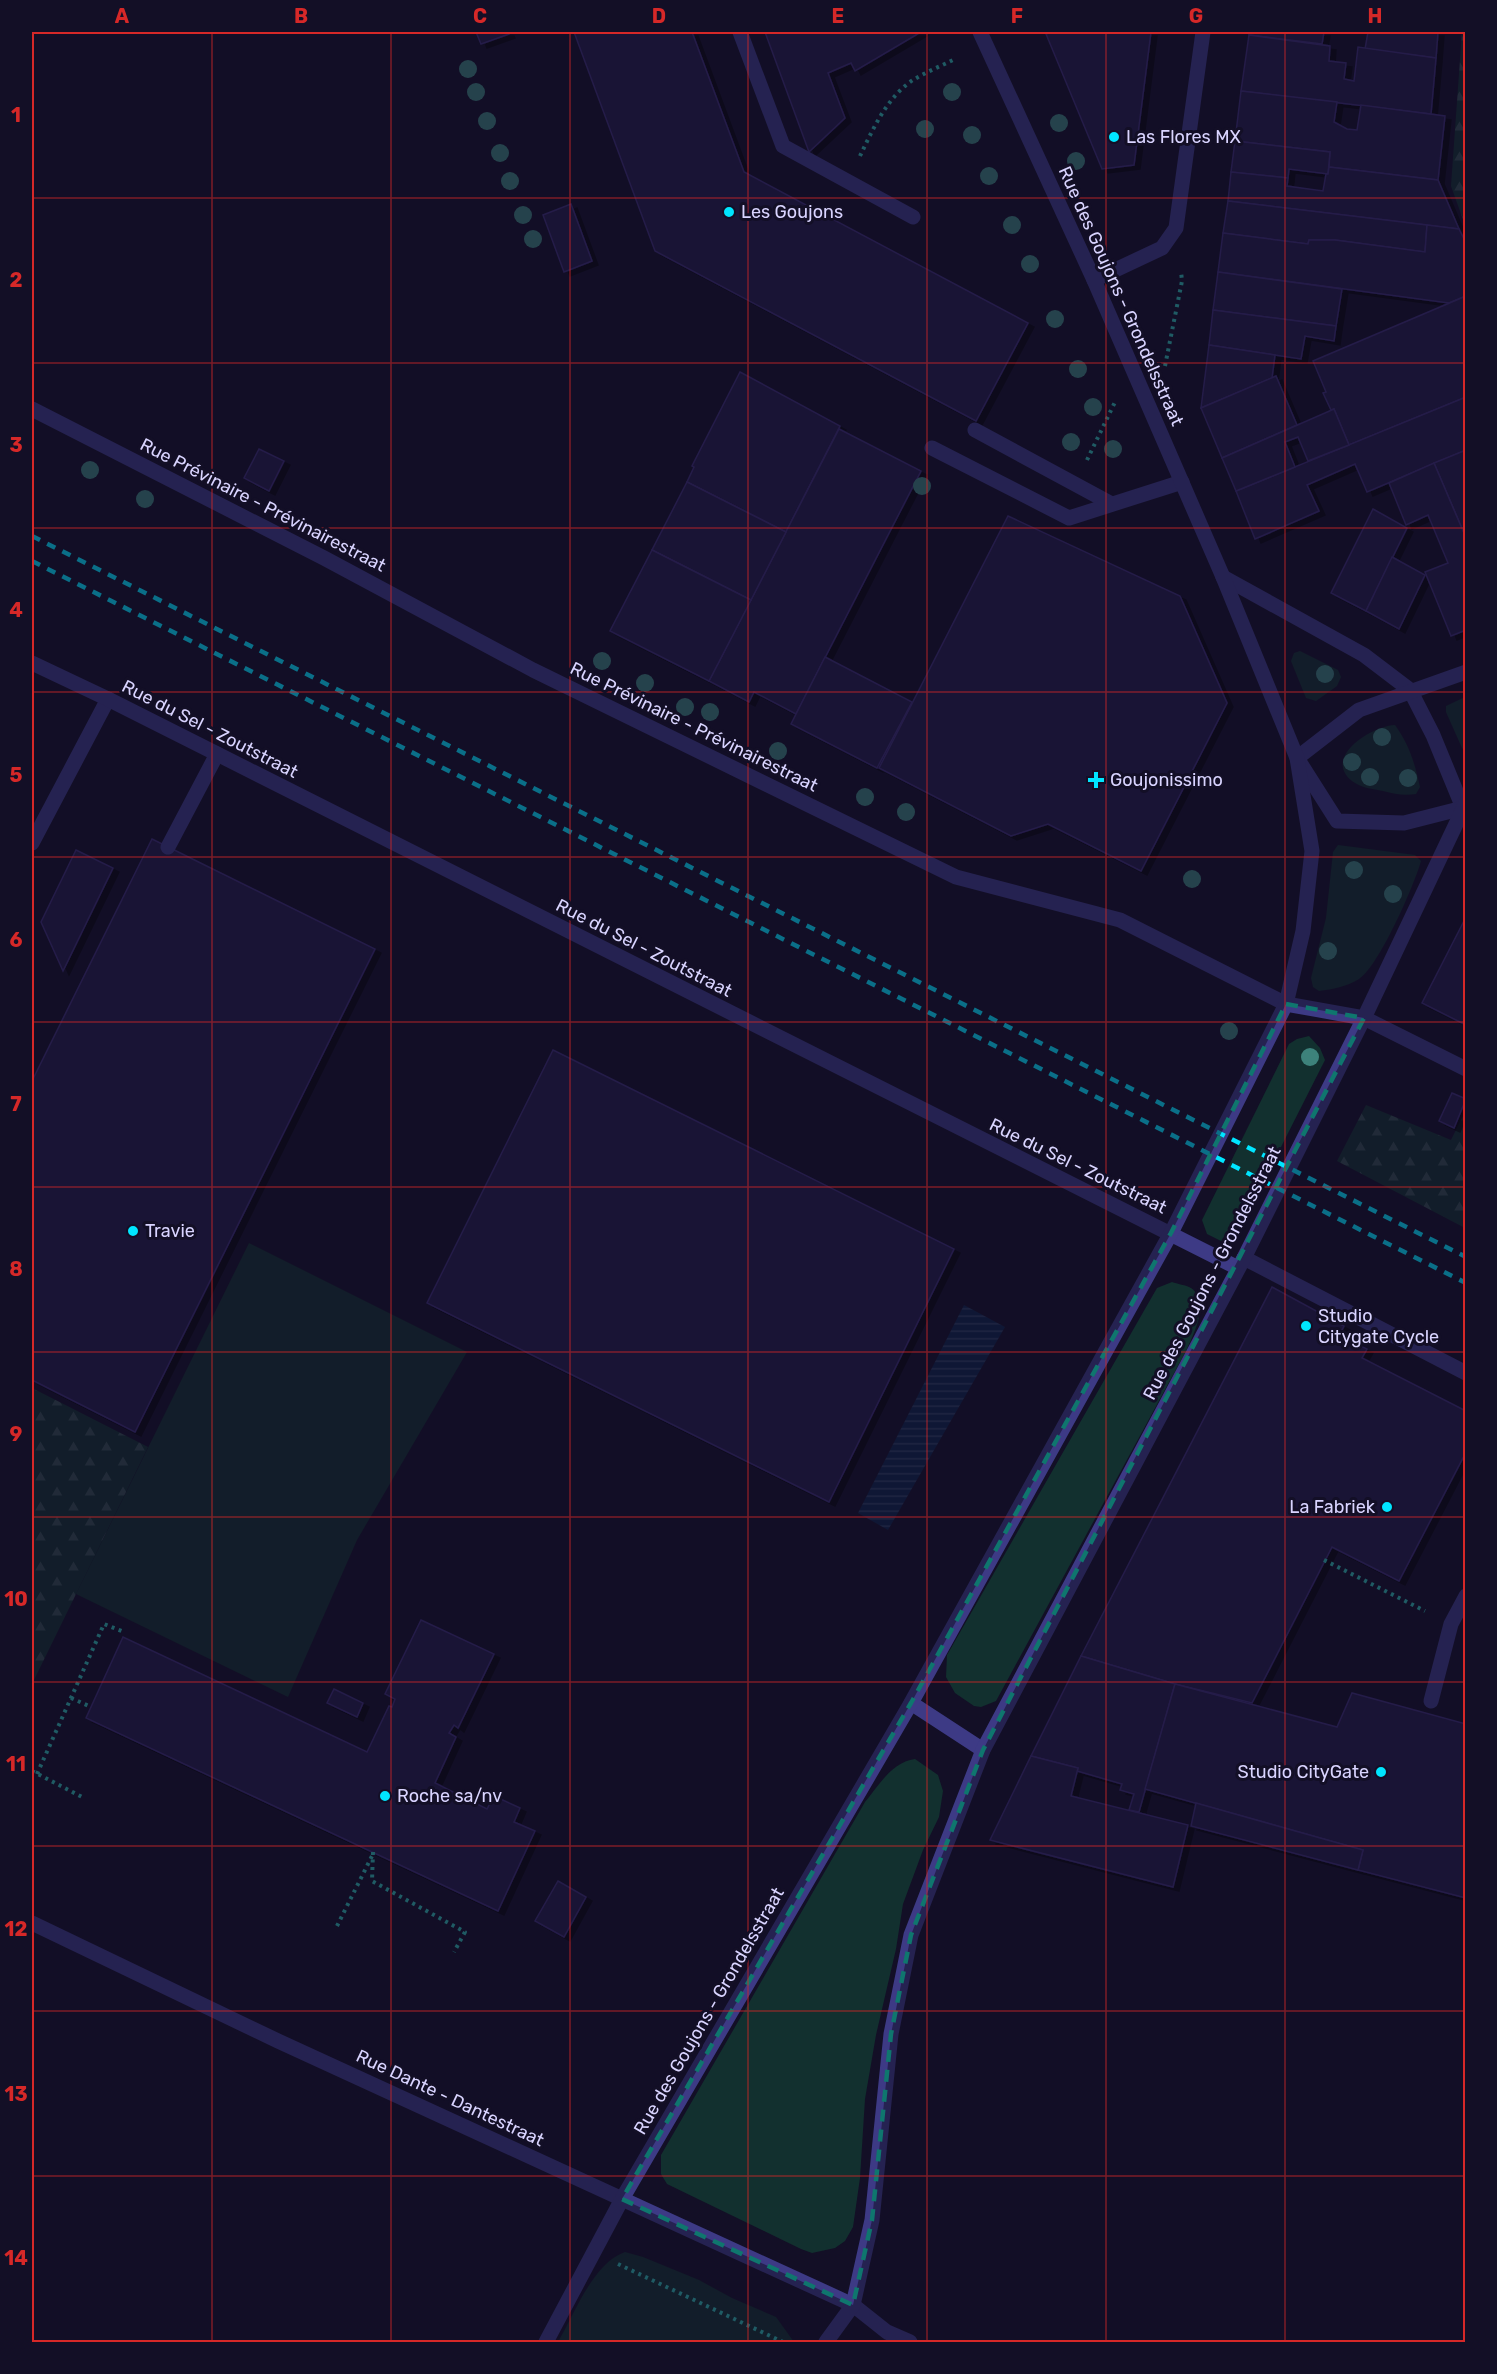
<svg xmlns="http://www.w3.org/2000/svg" width="1497" height="2374" font-family="Rubik,sans-serif">
<style>
.green{fill:#12302f}
.forest{fill:url(#forest-firs)}
.water{fill:url(#water-rules)}
.building{fill:#241b47;stroke:#3b2d73;stroke-width:1.5;filter:url(#shadow)}
.lines{fill:none;stroke-linecap:round;stroke-linejoin:round}
.path{stroke:#2fb8b0;stroke-width:4;stroke-dasharray:3 4.5;stroke-linecap:butt}
.service{stroke:#3d3a85;stroke-width:15}
.pedestrian{stroke:#3d3a85;stroke-width:15}
.minor{stroke:#3d3a85;stroke-width:15}
.rail{stroke:#00e5ff;stroke-width:4.5;stroke-dasharray:9 8;stroke-linecap:butt}
.tree{fill:#3d827b}
.marked{fill:none;stroke:#0f766e;stroke-width:4.5;stroke-dasharray:12 8;stroke-linejoin:round}
.grid{fill:none;stroke:#d62828;stroke-width:1.5;stroke-opacity:0.55}
.poi-dot{fill:#00e5ff;stroke:#130f26;stroke-width:2}
.labels{text-anchor:middle;dominant-baseline:central;stroke-width:6;stroke-linejoin:round;paint-order:stroke}
.poi-label{font-size:18px;fill:#d9d4ff;stroke:#130f26;text-anchor:start}
.street-label{font-size:18px;fill:#d9d4ff;stroke:#130f26}
.neatline{fill:none;stroke:#d62828;stroke-width:2}
.grid-label{font-size:20px;text-anchor:middle;font-weight:bold;fill:#d62828}
</style>
<defs>
<pattern id="forest-firs" width="22" height="20" patternUnits="userSpaceOnUse" patternTransform="scale(1.5)"><rect width="22" height="20" fill="#12302f"/><path d="M5 1l3.5 6h-7zM16 11l3.5 6h-7z" fill="#344d4e"/></pattern>
<pattern id="water-rules" width="6" height="5" patternUnits="userSpaceOnUse" patternTransform="scale(1.5)"><rect width="6" height="5" fill="#0c2248"/><path d="M0 2.5h6" fill="none" stroke="#2f4163"/></pattern>
<filter id="shadow"><feDropShadow dx="6" dy="4" stdDeviation="0" flood-color="#0009"/></filter>
</defs>
<rect width="100%" height="100%" fill="#130f26"/>
<!-- green -->
<g class="green">
<polygon points="1300,651 1338,670 1341,677 1337,686 1316,701 1306,698 1291,661 1294,653"/>
<polygon points="1465,697 1466,697 1465,751 1462,748 1446,712 1446,706"/>
<path d="M1395 725C1409 744 1415 764 1420 787L1416 794C1404 796 1395 794 1383 791 1373 789 1361 788 1352 781 1322 757 1372 726 1395 725Z"/>
<path d="M1338 845 1415 855 1421 861C1414 886 1379 966 1359 979 1346 987 1333 989 1319 991L1313 987 1311 978 1326 918 1333 852Z"/>
<polygon points="1309,1036 1320,1048 1325,1060 1234,1240 1221,1241 1207,1234 1202,1220 1289,1044 1297,1039"/>
<polygon points="249,1243 467,1352 357,1540 288,1697 76,1594"/>
<path d="M1172 1282C1177 1284 1186 1285 1191 1288 1211 1302 1193 1335 1186 1351L996 1701 981 1707 974 1706 955 1693 946 1677 947 1655 1157 1288Z"/>
<path d="M915 1759 938 1775 943 1791 939 1817 923 1850 903 1904 896 1949 876 2035 865 2099 860 2178 853 2227 845 2241 835 2248 812 2253 801 2249 667 2184 661 2174V2155L865 1802C879 1785 892 1762 915 1759Z"/>
<path d="M625 2252 643 2257 699 2280 732 2298 776 2317 794 2342H558C575 2313 593 2263 625 2252Z"/>
</g>
<!-- forest -->
<g class="forest">
<polygon points="1462,32 1466,32 1465,225 1451,186"/>
<polygon points="1366,1105 1451,1140 1465,1112 1465,1228 1337,1161"/>
<polygon points="32,1388 148,1447 32,1684"/>
</g>
<!-- water -->
<polygon class="water" points="964,1305 1005,1327 888,1530 858,1513"/>
<!-- building -->
<g class="building">
<polygon points="476,32 508,32 509,34 481,44"/>
<polygon points="574,32 692,32 744,172 1028,323 976,421 655,251"/>
<polygon points="765,32 921,32 855,71 851,63 828,73 845,118 809,152"/>
<polygon points="1051,32 1151,32 1134,165 1102,169 1046,34"/>
<polygon points="1249,32 1324,32 1322,44 1249,35"/>
<polygon points="1368,32 1438,32 1436,58 1365,49"/>
<polygon points="1249,35 1330,46 1329,61 1346,63 1344,79 1354,81 1358,47 1436,58 1431,114 1241,91"/>
<polygon points="1241,91 1337,102 1334,122 1347,129 1357,130 1361,105 1445,116 1438,180 1329,167 1330,152 1235,141"/>
<polygon points="1235,141 1330,152 1328,174 1289,169 1288,178 1231,172"/>
<polygon points="1329,167 1438,180 1459,229 1228,201 1231,172 1288,178 1287,186 1323,191 1326,174 1328,174"/>
<polygon points="1228,201 1427,225 1425,252 1335,240 1309,240 1308,244 1223,233"/>
<polygon points="571,204 592,261 564,272 543,215"/>
<polygon points="1427,225 1459,229 1466,243 1466,296 1449,303 1218,272 1223,233 1308,244 1309,240 1335,240 1425,252"/>
<polygon points="1218,272 1342,289 1336,326 1213,310"/>
<polygon points="1466,296 1466,397 1349,445 1334,409 1331,410 1323,393 1326,392 1313,361"/>
<polygon points="1213,310 1336,326 1334,341 1305,336 1301,359 1209,345"/>
<polygon points="1209,345 1275,355 1272,378 1201,408"/>
<polygon points="740,372 840,426 786,532 687,482 694,467 692,466"/>
<polygon points="1276,376 1297,425 1222,458 1201,408"/>
<polygon points="1466,397 1466,450 1367,492 1355,464 1307,485 1319,511 1255,539 1236,491"/>
<polygon points="1334,409 1349,445 1308,461 1298,437 1285,442 1295,467 1236,491 1222,458"/>
<polygon points="839,429 921,471 796,714 754,692 749,702 709,681"/>
<polygon points="259,449 284,461 269,491 244,478"/>
<polygon points="1466,450 1466,538 1434,463"/>
<polygon points="1434,463 1466,538 1466,630 1451,636 1425,572 1448,563 1428,515 1406,525 1389,483"/>
<polygon points="687,482 786,532 751,600 652,550"/>
<polygon points="1373,509 1407,528 1366,611 1331,593"/>
<polygon points="1008,516 1180,596 1227,703 1141,871 1048,824 1011,836 879,768"/>
<polygon points="652,550 751,600 709,681 610,631"/>
<polygon points="1392,557 1425,575 1399,629 1366,611"/>
<polygon points="825,657 912,702 877,768 791,724"/>
<polygon points="152,839 375,949 135,1432 32,1380 32,1081"/>
<polygon points="76,850 113,868 63,971 41,922"/>
<polygon points="1466,917 1466,1025 1422,1003"/>
<polygon points="553,1050 954,1249 829,1502 427,1303"/>
<polygon points="1452,1093 1466,1099 1454,1128 1439,1121"/>
<polygon points="1272,1287 1344,1326 1339,1336 1367,1349 1362,1358 1466,1411 1466,1452 1399,1581 1332,1547 1252,1703 1175,1684 1081,1656"/>
<polygon points="421,1620 494,1654 458,1728 454,1725 449,1733 456,1737 435,1783 487,1809 494,1796 520,1808 514,1822 535,1831 498,1911 86,1718 123,1637 367,1752 389,1706 392,1707 395,1699 385,1694"/>
<polygon points="1081,1656 1175,1684 1139,1812 1129,1810 1134,1794 1120,1790 1122,1784 1077,1771 1078,1768 1031,1756"/>
<polygon points="1175,1684 1337,1727 1352,1693 1466,1724 1466,1898 1358,1870 1363,1850 1145,1789"/>
<polygon points="334,1689 363,1703 357,1717 327,1703"/>
<polygon points="1031,1756 1078,1768 1071,1796 1188,1825 1173,1887 990,1840"/>
<polygon points="1196,1803 1363,1850 1358,1870 1191,1826"/>
<polygon points="558,1881 586,1897 564,1937 535,1921"/>
</g>
<g class="lines">
<!-- path -->
<g class="path">
<path d="M860 156C873 129 887 97 913 80 926 72 941 66 955 59"/>
<polyline points="1165,366 1182,281 1181,271"/>
<polyline points="1087,460 1115,402"/>
<polyline points="1324,1560 1425,1611"/>
<polyline points="71,1698 89,1706"/>
<polyline points="32,1771 84,1798"/>
<polyline points="37,1774 104,1624 124,1632"/>
<polyline points="373,1852 372,1881 465,1932 454,1952"/>
<polyline points="337,1926 372,1856"/>
<polyline points="618,2264 783,2342"/>
</g>
<!-- service -->
<g class="service">
<polyline points="975,430 1110,503"/>
<polyline points="932,448 1069,518 1182,482"/>
<polyline points="32,843 108,699"/>
<polyline points="168,847 217,754"/>
<polyline points="1364,1018 1466,1069"/>
<polyline points="1244,1258 1466,1373"/>
<polyline points="1431,1701 1451,1624 1466,1596"/>
<polyline points="853,2305 887,2332 910,2342"/>
</g>
<!-- pedestrian -->
<polyline class="pedestrian" points="740,32 783,146 913,217"/>
<!-- minor -->
<g class="minor">
<polyline points="1094,280 1162,248 1176,228 1203,32"/>
<polyline points="32,409 324,558 533,670 956,877 1120,920 1286,1004 1364,1018"/>
<polyline points="1223,577 1364,655 1410,690 1433,735 1463,808"/>
<polyline points="32,663 108,699 1238,1268"/>
<polyline points="1463,808 1404,823 1337,821 1297,758 1359,710 1466,672"/>
<polyline points="911,1703 983,1750"/>
<polyline points="32,1923 278,2041 853,2305"/>
<polyline points="546,2342 622,2199 911,1703 1171,1233 1286,1004 1303,931 1312,851 1297,758 1223,577 1094,280 980,32"/>
<polyline points="826,2342 853,2305 872,2220 891,2034 911,1935 983,1750 1244,1258 1364,1018 1466,803"/>
</g>
<!-- rail -->
<g class="rail">
<polyline points="32,536 1466,1257"/>
<polyline points="32,561 1466,1283"/>
</g>
</g>
<!-- trees -->
<g class="tree">
<circle cx="468" cy="69" r="9"/>
<circle cx="476" cy="92" r="9"/>
<circle cx="952" cy="92" r="9"/>
<circle cx="487" cy="121" r="9"/>
<circle cx="1059" cy="123" r="9"/>
<circle cx="925" cy="129" r="9"/>
<circle cx="972" cy="135" r="9"/>
<circle cx="500" cy="153" r="9"/>
<circle cx="1076" cy="161" r="9"/>
<circle cx="989" cy="176" r="9"/>
<circle cx="510" cy="181" r="9"/>
<circle cx="523" cy="215" r="9"/>
<circle cx="1012" cy="225" r="9"/>
<circle cx="533" cy="239" r="9"/>
<circle cx="1030" cy="264" r="9"/>
<circle cx="1055" cy="319" r="9"/>
<circle cx="1078" cy="369" r="9"/>
<circle cx="1093" cy="407" r="9"/>
<circle cx="1071" cy="442" r="9"/>
<circle cx="1113" cy="449" r="9"/>
<circle cx="90" cy="470" r="9"/>
<circle cx="922" cy="486" r="9"/>
<circle cx="145" cy="499" r="9"/>
<circle cx="602" cy="661" r="9"/>
<circle cx="1325" cy="674" r="9"/>
<circle cx="645" cy="683" r="9"/>
<circle cx="685" cy="707" r="9"/>
<circle cx="710" cy="712" r="9"/>
<circle cx="1382" cy="737" r="9"/>
<circle cx="778" cy="751" r="9"/>
<circle cx="1352" cy="762" r="9"/>
<circle cx="1370" cy="777" r="9"/>
<circle cx="1408" cy="778" r="9"/>
<circle cx="865" cy="797" r="9"/>
<circle cx="906" cy="812" r="9"/>
<circle cx="1354" cy="870" r="9"/>
<circle cx="1192" cy="879" r="9"/>
<circle cx="1393" cy="894" r="9"/>
<circle cx="1328" cy="951" r="9"/>
<circle cx="1229" cy="1031" r="9"/>
<circle cx="1310" cy="1057" r="9"/>
</g>
<!-- marked area -->
<path d="M0 0H1497V2374H0ZM1286 1004 1364 1018 983 1750 911 1935 891 2034 872 2220 853 2305 622 2199 911 1703 1171 1233Z" fill="#130f26" fill-opacity=".55" fill-rule="evenodd"/>
<path class="marked" d="M1286 1004 1364 1018 983 1750 911 1935 891 2034 872 2220 853 2305 622 2199 911 1703 1171 1233Z"/>
<!-- grid -->
<path class="grid" d="M212 32V2342M391 32V2342M570 32V2342M748 32V2342M927 32V2342M1106 32V2342M1285 32V2342M32 198H1466M32 363H1466M32 528H1466M32 692H1466M32 857H1466M32 1022H1466M32 1187H1466M32 1352H1466M32 1517H1466M32 1682H1466M32 1846H1466M32 2011H1466M32 2176H1466"/>
<!-- markers -->
<g class="poi-dot">
<circle cx="1114" cy="137" r="6"/>
<circle cx="729" cy="212" r="6"/>
<path d="M1093 771h6v6h6v6h-6v6h-6v-6h-6v-6h6z"/>
<circle cx="133" cy="1231" r="6"/>
<circle cx="1306" cy="1326" r="6"/>
<circle cx="1387" cy="1507" r="6"/>
<circle cx="1381" cy="1772" r="6"/>
<circle cx="385" cy="1796" r="6"/>
</g>
<g class="labels">
<!-- poi labels -->
<g class="poi-label">
<text x="1126" y="137">Las Flores MX</text>
<text x="741" y="212">Les Goujons</text>
<text x="1110" y="780">Goujonissimo</text>
<text x="145" y="1231">Travie</text>
<text x="1318" y="1316">Studio<tspan x="1318" dy="21">Citygate Cycle</tspan></text>
<text x="1375" y="1507" text-anchor="end">La Fabriek</text>
<text x="1369" y="1772" text-anchor="end">Studio CityGate</text>
<text x="397" y="1796">Roche sa/nv</text>
</g>
<!-- street labels -->
<g class="street-label">
<text transform="translate(1121 296) rotate(66)">Rue des Goujons - Grondelsstraat</text>
<text transform="translate(263 505) rotate(27)">Rue Prévinaire - Prévinairestraat</text>
<text transform="translate(694 727) rotate(26)">Rue Prévinaire - Prévinairestraat</text>
<text transform="translate(210 729) rotate(27)">Rue du Sel - Zoutstraat</text>
<text transform="translate(644 948) rotate(27)">Rue du Sel - Zoutstraat</text>
<text transform="translate(1078 1166) rotate(26)">Rue du Sel - Zoutstraat</text>
<text transform="translate(1212 1273) rotate(-63)">Rue des Goujons - Grondelsstraat</text>
<text transform="translate(709 2011) rotate(-60)">Rue des Goujons - Grondelsstraat</text>
<text transform="translate(450 2098) rotate(25)">Rue Dante - Dantestraat</text>
</g>
</g>
<!-- border -->
<rect width="1497" height="2374" fill="none" stroke="#130f26" stroke-width="66"/>
<rect x="33" y="33" width="1431" height="2308" class="neatline"/>
<g class="grid-label">
<text x="122" y="23">A</text>
<text x="301" y="23">B</text>
<text x="480" y="23">C</text>
<text x="659" y="23">D</text>
<text x="838" y="23">E</text>
<text x="1017" y="23">F</text>
<text x="1196" y="23">G</text>
<text x="1375" y="23">H</text>
<text x="16" y="122">1</text>
<text x="16" y="287">2</text>
<text x="16" y="452">3</text>
<text x="16" y="617">4</text>
<text x="16" y="782">5</text>
<text x="16" y="947">6</text>
<text x="16" y="1111">7</text>
<text x="16" y="1276">8</text>
<text x="16" y="1441">9</text>
<text x="16" y="1606">10</text>
<text x="16" y="1771">11</text>
<text x="16" y="1936">12</text>
<text x="16" y="2101">13</text>
<text x="16" y="2265">14</text>
</g>
</svg>
